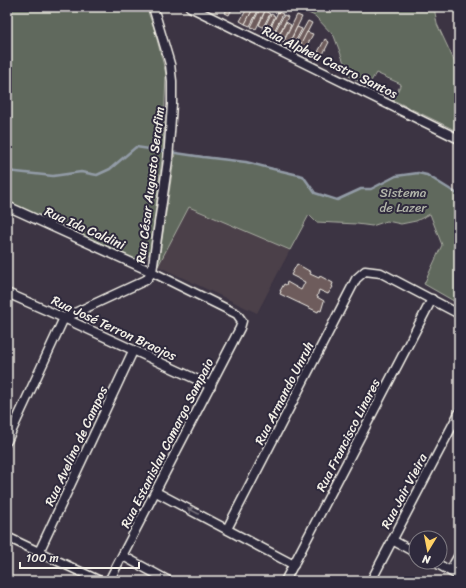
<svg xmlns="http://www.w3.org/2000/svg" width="466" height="588" font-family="Sriracha,sans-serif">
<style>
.built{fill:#4b404a}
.green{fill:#60695d;stroke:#aaada2}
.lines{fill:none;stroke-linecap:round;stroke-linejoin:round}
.stream{stroke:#929ba6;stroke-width:2.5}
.building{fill:#6e5b5c;stroke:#f4f1e8}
.street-casing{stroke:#f4f1e8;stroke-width:11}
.street{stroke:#2f2a3d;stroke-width:8}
.oneway{stroke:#747079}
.labels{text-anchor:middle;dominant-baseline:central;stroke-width:4;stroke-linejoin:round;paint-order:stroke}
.street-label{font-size:13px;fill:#f4f1e8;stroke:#2f2a3d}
.park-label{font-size:13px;fill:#b1b4a9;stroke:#2f2a3d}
</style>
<rect width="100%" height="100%" fill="#3c3443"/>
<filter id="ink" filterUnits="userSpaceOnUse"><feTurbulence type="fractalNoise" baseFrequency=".025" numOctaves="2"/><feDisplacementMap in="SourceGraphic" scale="8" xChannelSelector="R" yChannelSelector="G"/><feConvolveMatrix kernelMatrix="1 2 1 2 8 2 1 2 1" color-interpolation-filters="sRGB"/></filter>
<g filter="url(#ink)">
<!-- built -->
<polygon class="built" points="189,207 290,250 257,313 158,266"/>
<!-- green -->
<g class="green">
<path d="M7 7H146L154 28 166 74 163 151 150 253C145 260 141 260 133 259L7 202Z"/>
<polygon points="295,7 434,7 437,24 459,71 459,132 393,100 401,84 376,73 368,86 349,76 334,36 315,16"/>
<polygon points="175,153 246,162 303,176 315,193 336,200 361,189 371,189 396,176 418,173 428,176 459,195 459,304 424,284 442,245 430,214 416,221 401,224 387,221 372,226 357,224 316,222 309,215 290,250 189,207 158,266"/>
</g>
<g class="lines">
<!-- stream -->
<g class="stream">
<polyline points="453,7 459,19"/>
<polyline points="7,171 53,176 81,172 97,175 110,169 136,147 203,157 246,162 273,169 303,176 315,193 337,200 361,189 371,189 396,176 418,173 427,175 459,195"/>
</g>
</g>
<!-- building -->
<g class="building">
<polygon points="228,7 233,7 229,15 225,13"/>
<polygon points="248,7 254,7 245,24 240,21"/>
<polygon points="254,7 260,7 250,26 245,24"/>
<polygon points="260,9 265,11 256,29 251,27"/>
<polygon points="265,11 270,14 263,27 259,25"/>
<polygon points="278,12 283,14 271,37 267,35"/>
<polygon points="271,14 275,16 266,35 262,32"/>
<polygon points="284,15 288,17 276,40 272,37"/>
<polygon points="297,15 302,17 288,45 283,43"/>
<polygon points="308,21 312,23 298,50 293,48"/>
<polygon points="286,22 291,25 282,43 277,40"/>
<polygon points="297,27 302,29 295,42 291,40"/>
<polygon points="307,32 313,34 303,53 298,50"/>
<polygon points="325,39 329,42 323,54 318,52"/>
<polygon points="297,264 311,272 310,274 319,278 320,276 333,283 332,286 333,287 328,294 319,290 317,297 324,301 321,311 319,310 318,312 280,294 281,291 280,291 284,284 286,285 287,282 301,290 305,282 291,275"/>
</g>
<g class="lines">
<!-- street casing -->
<g class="street-casing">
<g id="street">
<polyline points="190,7 459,139"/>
<polyline points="7,206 152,272 237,314 242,321 240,328 109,581"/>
<polyline points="7,293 64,318 211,386"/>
<polyline points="7,441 64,318 146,280 152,272 168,160 172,104 172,81 170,64 153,7"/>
<polyline points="156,492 294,565"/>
<polyline points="227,529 356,279 365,271 381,273 459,314"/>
<polyline points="7,537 100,581"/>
<polyline points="392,540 416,553"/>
<polyline points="39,552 133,351"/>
<polyline points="123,556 169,581"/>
<polyline points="434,562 459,576"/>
<polyline points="450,571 459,555"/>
<polyline points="285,581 432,299"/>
<polyline points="371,581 459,413"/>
</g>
</g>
<!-- street -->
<use href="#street" class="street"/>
</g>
<!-- one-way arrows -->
<defs><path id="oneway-shaft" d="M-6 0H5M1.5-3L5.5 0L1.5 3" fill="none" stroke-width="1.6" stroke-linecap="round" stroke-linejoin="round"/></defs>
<use class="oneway" href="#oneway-shaft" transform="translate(193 511) rotate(-152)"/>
</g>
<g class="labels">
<!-- street labels -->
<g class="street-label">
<text transform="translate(330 62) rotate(26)">Rua Alpheu Castro Santos</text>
<text transform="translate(150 185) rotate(-83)">Rua César Augusto Serafim</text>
<text transform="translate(85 228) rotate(24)">Rua Ida Caldini</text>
<text transform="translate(114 328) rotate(25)">Rua José Terron Braojos</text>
<text transform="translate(284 393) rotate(-63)">Rua Armando Unruh</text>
<text transform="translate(348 435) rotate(-63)">Rua Francisco Linares</text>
<text transform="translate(167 443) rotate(-63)">Rua Estanislau Camargo Sampaio</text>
<text transform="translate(76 446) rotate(-65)">Rua Avelino de Campos</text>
<text transform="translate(404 491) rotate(-62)">Rua Jair Vieira</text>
</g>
<!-- park labels -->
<g class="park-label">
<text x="403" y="192">Sistema<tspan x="403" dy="15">de Lazer</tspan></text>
</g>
</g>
<!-- margin -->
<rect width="466" height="588" fill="none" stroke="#2f2a3d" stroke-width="24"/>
<rect x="12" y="12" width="442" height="564" fill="none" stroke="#f4f1e8" stroke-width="1.5" filter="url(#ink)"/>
<!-- north arrow -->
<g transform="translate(428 550) rotate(190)"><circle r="19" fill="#2f2a3d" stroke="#7e7a81"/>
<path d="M0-3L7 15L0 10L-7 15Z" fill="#ffd166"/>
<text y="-6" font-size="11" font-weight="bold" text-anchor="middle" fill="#f4f1e8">N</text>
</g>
<!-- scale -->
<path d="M20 562v6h119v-6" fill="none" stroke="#f4f1e8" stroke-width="2"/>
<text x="26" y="562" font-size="12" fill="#f4f1e8" stroke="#2f2a3d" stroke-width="3" paint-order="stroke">100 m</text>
</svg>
